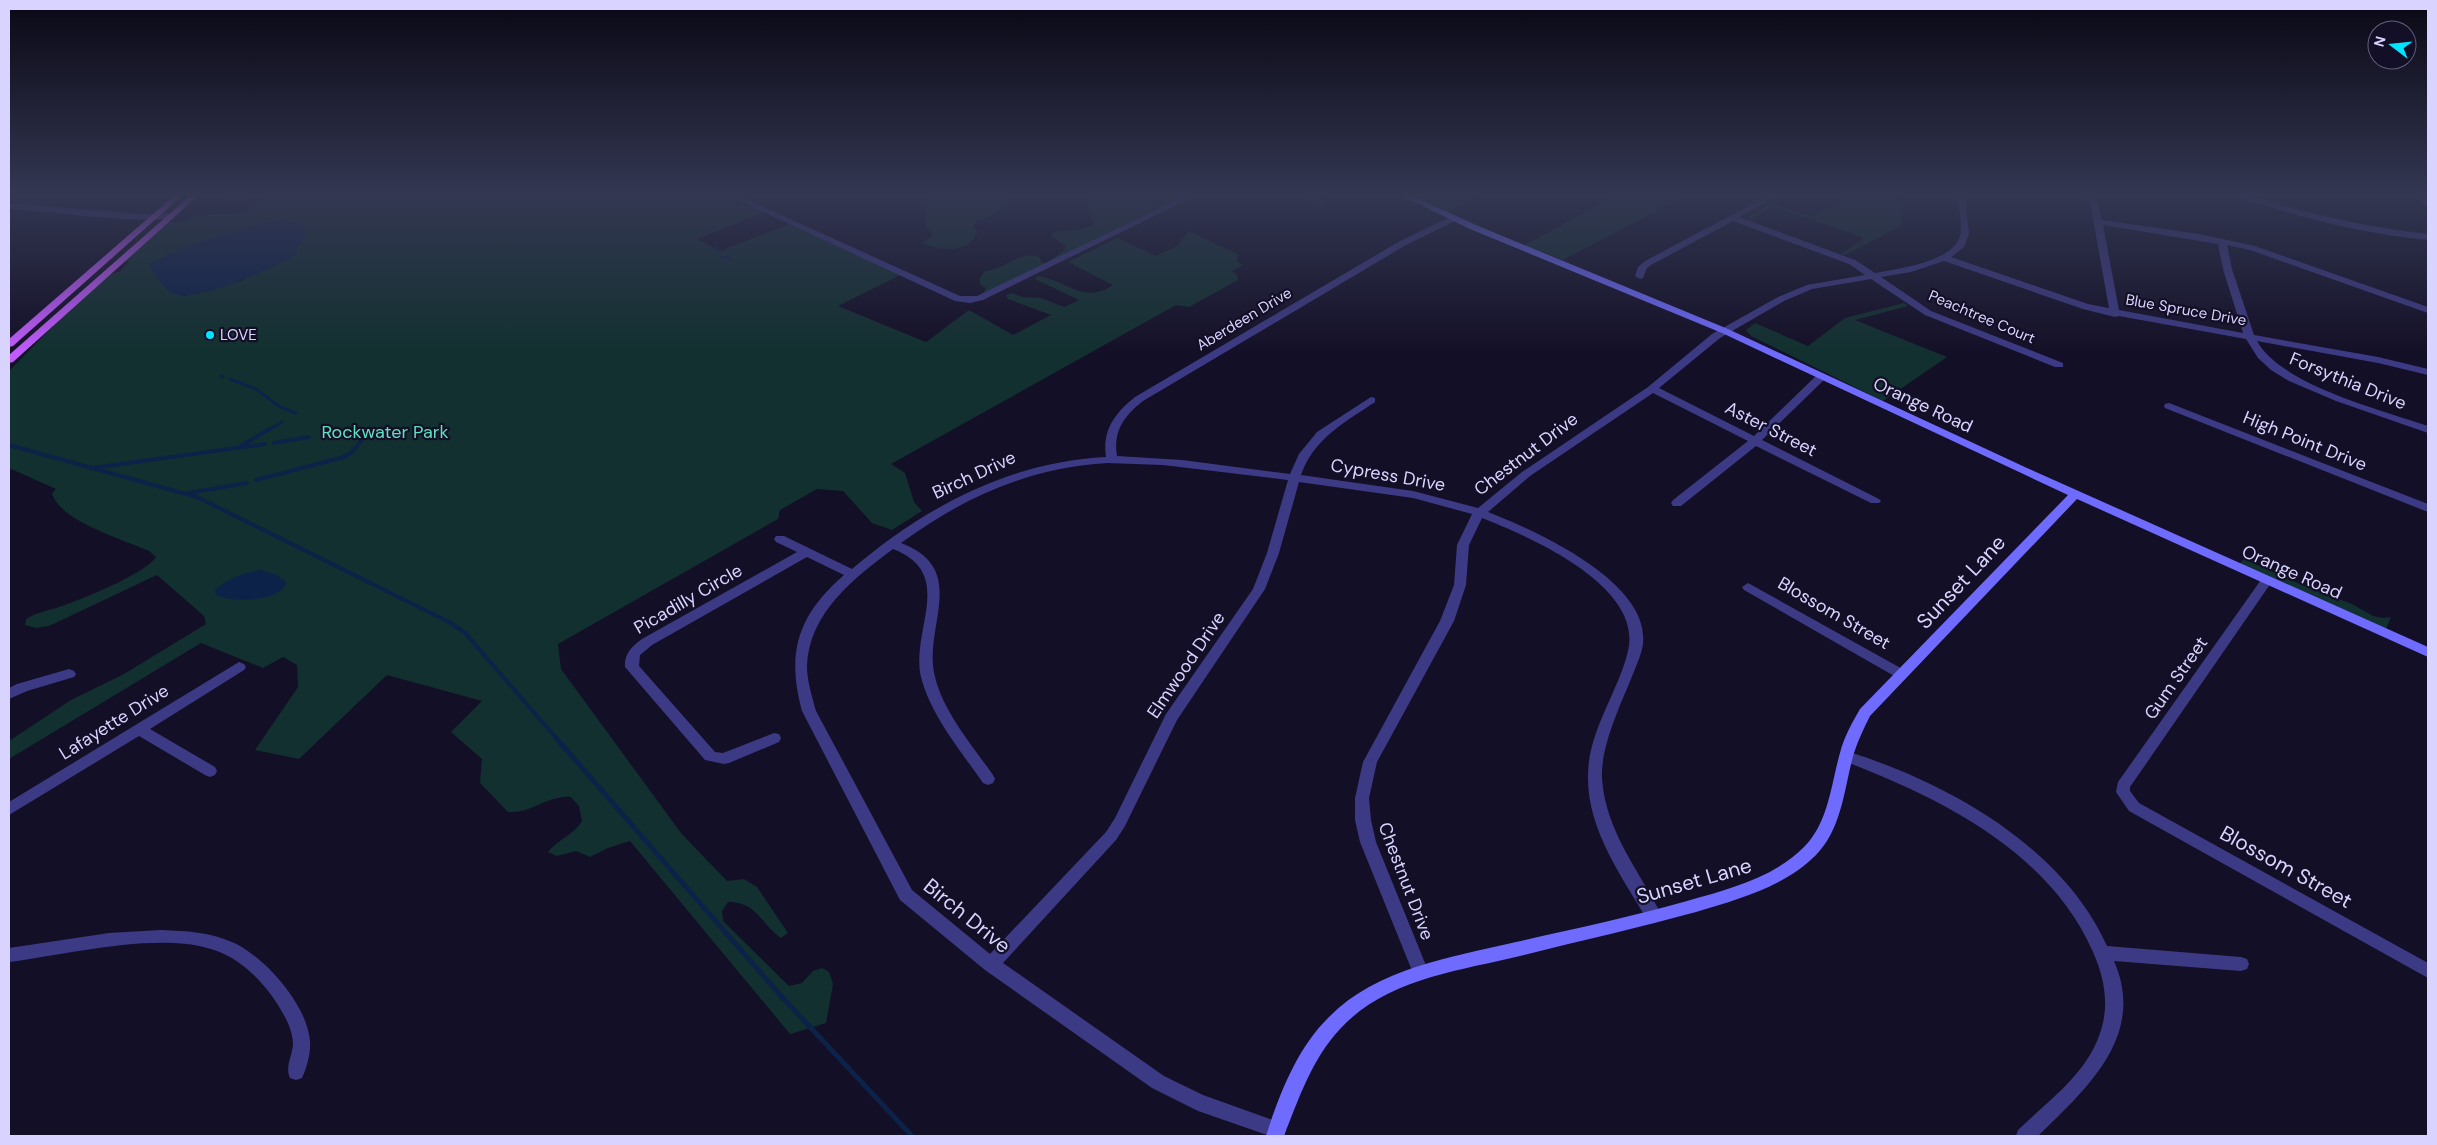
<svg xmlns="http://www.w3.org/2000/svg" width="2437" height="1145" font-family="'DM Sans',sans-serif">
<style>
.green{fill:#12302f;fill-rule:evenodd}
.water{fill:#0c2248}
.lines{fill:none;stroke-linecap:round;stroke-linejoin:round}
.stream-far2{stroke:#0c2248;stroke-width:3}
.stream-far1{stroke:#0c2248;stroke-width:4}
.stream{stroke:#0c2248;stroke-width:5}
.building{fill:#241b47;stroke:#3b2d73}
.street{fill:#3d3a85;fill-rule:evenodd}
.secondary{fill:#6f6bff;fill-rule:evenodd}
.primary{fill:#c25bff;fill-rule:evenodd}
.poi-dot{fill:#00e5ff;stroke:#130f26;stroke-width:2}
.labels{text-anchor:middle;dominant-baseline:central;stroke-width:4.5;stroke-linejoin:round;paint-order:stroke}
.far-street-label{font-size:15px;fill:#d9d4ff;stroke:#130f26}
.far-poi-label{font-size:15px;fill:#d9d4ff;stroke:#130f26;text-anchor:start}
.street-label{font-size:18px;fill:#d9d4ff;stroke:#130f26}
.park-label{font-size:18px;fill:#5fe0c0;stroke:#130f26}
.near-street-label{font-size:21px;fill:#d9d4ff;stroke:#130f26}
</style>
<rect width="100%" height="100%" fill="#130f26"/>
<!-- green -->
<g class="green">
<path d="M268 194H724L765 212 697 239 720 251 790 224 900 275 838 306 926 342 969 310 1013 335 1051 315 1008 299 1006 295 1012 293 1022 297 1041 298 1064 307 1079 300 1035 279 1037 276C1067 280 1084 305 1113 285L1068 262 1117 238 1156 256 1177 246 1189 231 1239 255 1237 261 1243 265 1231 272 1236 273 1238 280 1189 307 1176 305 891 464 905 473 914 502 922 511 892 530 872 523 843 491 817 489 780 510 778 519 558 644 561 669 681 833 727 881 744 879 757 887 788 933 781 938C760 923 757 902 728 902L722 911 723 921 789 986 802 983 813 971 822 968 829 972 833 984 826 1023 790 1034 630 841 608 848 590 857 576 851 557 856 548 852C558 839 574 835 582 821L579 806 571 797C547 795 532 814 508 812L480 783 482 759 451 732 482 701 387 675 299 759 255 750 298 687 297 665 283 657 263 668 201 643 9 759V741L71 700 124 674 206 624 204 616 157 575 49 626 36 628 25 625 26 619C37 612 47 611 59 607 80 600 145 574 156 557L149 551C122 539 62 522 52 494L56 489 9 468V371L59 320 110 274 119 272 129 262 125 261 168 222H182L194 215 246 213ZM303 242 296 246 297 249 241 281 184 296 168 290 150 264 190 246Z"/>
<path d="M929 194H992L1011 196C1003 209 991 218 977 220L972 227 978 231C975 235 972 242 968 244 956 253 933 248 921 243L931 237 932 233 926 227V205Z"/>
<path d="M1082 194H1187L993 290 983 293 986 288 980 284V278L985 271C1007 269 1017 250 1040 257L1041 262 1046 263 1065 250 1066 246 1051 236 1054 232 1084 229 1093 225V222L1085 203 1089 200Z"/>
<polygon points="1411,194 1485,194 1448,212"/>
<polygon points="1619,194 1688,194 1563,260 1525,245"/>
<polygon points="1852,194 1900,194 1901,226 1845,255 1841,254 1864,238 1775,207 1750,220 1748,217 1771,203 1812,217"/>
<polygon points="1904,303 1908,306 1855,320 1947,357 1883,401 1751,336 1746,330 1755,323 1808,346 1845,318"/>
<polygon points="2244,559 2309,588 2352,604 2373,616 2383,618 2391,617 2386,629 2239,564"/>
</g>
<!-- water -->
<g class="water">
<path d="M285 220 300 224 306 233 304 239 297 246V254C275 267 195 305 172 293 163 288 155 275 150 267 154 253 267 219 285 220Z"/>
<path d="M261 570 277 575 286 582C282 602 231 603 216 595L215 590C226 579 246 572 261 570Z"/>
</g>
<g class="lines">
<!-- stream-far2 -->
<g class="stream-far2">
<polyline points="715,248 720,251"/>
<polyline points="721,257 731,259"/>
<polyline points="221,376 223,377"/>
<polyline points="230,379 256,389 280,407 296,413"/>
<polyline points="267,431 282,422"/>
</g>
<!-- stream-far1 -->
<g class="stream-far1">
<polyline points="274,443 309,437"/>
<polyline points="9,445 197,497 451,623 465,633 558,740"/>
<polyline points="241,446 269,429"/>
<polyline points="92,468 265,444"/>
<polyline points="256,480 344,457 353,451 361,441"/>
<polyline points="188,493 247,483"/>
</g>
<!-- stream -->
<polyline class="stream" points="557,739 781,996 912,1136"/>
</g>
<!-- building -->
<polygon class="building" points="231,194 249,194 237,203 218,204"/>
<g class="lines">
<!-- street -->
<g class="street">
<polygon points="9,194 17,194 9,199"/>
<polygon points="725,194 735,194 960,296 977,296 1189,194 1199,194 983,300 970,303 955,301"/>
<polygon points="1296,194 1307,194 1325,201 1321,204"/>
<path d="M1771 194H1780L1739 217 1855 260 1875 273C1897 269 1953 262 1960 236 1963 224 1958 206 1957 194H1965L1969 234 1964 247 1951 257 2088 304 2109 308 2090 202 2083 194H2091L2098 202 2102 220 2199 234 2255 246 2428 307V313L2250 250 2227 245 2232 269 2254 335 2378 357 2428 369V375L2378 363 2257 341C2281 385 2382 410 2428 426V433L2336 401 2289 381 2271 370 2258 358 2246 339 2119 316 2115 317 2083 309 1944 261 1911 272 1881 277 1931 311 2063 363V367H2055L1925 315 1871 279 1812 289 1784 301 1720 338 1659 388 1754 436 1817 375H1825V379L1762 440 1879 499 1881 501 1879 503H1871L1756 446 1681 506H1673L1671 503 1673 500 1748 441 1653 393 1530 476 1488 512C1534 530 1662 586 1641 653 1629 689 1600 740 1602 779 1606 832 1639 870 1662 916L1660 921 1654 923 1648 921C1622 877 1587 829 1588 776 1588 731 1618 693 1628 651 1644 586 1528 536 1482 518L1469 545 1466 585 1454 621 1377 762 1369 798 1371 820 1376 842 1429 973 1427 978 1421 980 1415 978 1413 973 1360 842 1355 820V798L1363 762 1440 621 1454 585 1457 545 1472 514 1413 498 1299 482 1279 553 1265 589 1177 720 1125 826 1116 840 1003 963 1164 1076 1203 1095 1284 1124 1286 1130 1284 1136H1270L1198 1111 1152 1088 985 970 900 900 802 711C786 652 798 615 844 575L807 557 652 645 640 655 639 666 715 752 723 753 774 733 779 734 781 738 779 742 729 763 724 764 705 760 625 667C624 654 632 646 642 639L797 552 776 542 774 539 776 536H784L852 569C925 507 1009 462 1106 457 1102 430 1115 413 1135 397L1400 241 1454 215 1457 216V220L1406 245 1143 401C1124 416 1113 431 1117 456L1182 460 1290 474 1299 454 1317 432 1371 397 1375 398V402C1344 423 1314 438 1301 475L1413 491 1478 508 1522 472 1648 387 1712 334 1778 297 1807 285 1865 275 1849 264 1733 221 1651 265 1647 268 1643 278 1640 279 1635 276 1638 267 1645 261ZM2103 225 2218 244 2223 269 2243 333 2119 310ZM1107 463 1163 465 1288 480 1267 553 1253 589 1166 714 1115 818 1106 832 990 954 912 890 816 711C812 696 807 681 807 666 809 613 854 578 893 549 957 574 910 630 921 677 931 716 961 751 983 783L988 785 993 783 995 779 993 775C972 745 944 713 935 677 922 627 971 570 901 543 964 497 1028 468 1107 463Z"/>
<path d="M2234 194H2245C2305 213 2365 227 2428 234V240C2374 235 2321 223 2270 207 2259 204 2243 201 2234 194Z"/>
<polygon points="2414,194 2422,194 2428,199 2428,206 2425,206"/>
<path d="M9 203 141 214 170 213 174 216C161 227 34 210 9 208Z"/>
<polygon points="2169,403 2428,504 2428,512 2165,408 2164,406 2165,404"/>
<polygon points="2267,576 2273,580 2130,787 2130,791 2139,803 2428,963 2428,978 2129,811 2116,792 2118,782 2263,577"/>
<polygon points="1748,583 1906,671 1908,674 1906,677 1896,677 1744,590 1742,587"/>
<polygon points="239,662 244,664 246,667 244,670 150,729 215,767 217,771 215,775 210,777 205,775 139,736 9,815 9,802"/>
<polygon points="69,669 74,671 76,674 74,677 27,691 9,699 9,688 17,684"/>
<path d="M1846 751C1947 782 2063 847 2107 946L2241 957 2247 959 2249 964 2247 969 2241 971 2114 961C2147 1036 2086 1089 2038 1136H2016L2018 1130C2047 1102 2085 1075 2099 1036 2110 1007 2105 979 2093 952 2049 851 1939 797 1841 760L1839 756 1841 752Z"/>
<path d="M161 930C186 931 209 932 232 942 264 956 307 1004 310 1041 311 1053 307 1067 302 1078L296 1080 290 1078C285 1067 292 1056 293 1045 293 1036 290 1027 286 1019 272 991 247 962 217 951 162 930 67 955 9 962V948L109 933Z"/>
</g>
<!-- secondary -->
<path class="secondary" d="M1398 194H1408L1476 225 1728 329 2027 468 2428 647V657L2077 499 1870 716C1864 728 1858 740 1854 753 1844 787 1843 827 1816 855 1784 887 1739 899 1696 912 1638 928 1579 941 1520 956 1458 971 1386 979 1340 1029 1312 1059 1299 1098 1284 1136H1266C1279 1095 1297 1048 1329 1017 1377 968 1452 957 1516 942 1573 929 1631 917 1687 901 1729 889 1774 878 1805 846 1829 821 1831 784 1840 753 1844 737 1852 723 1860 709L2068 495 1722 333 1470 229Z"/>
<!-- primary -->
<g class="primary">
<polygon points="176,194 184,194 13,346 9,347 9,339"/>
<polygon points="192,194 200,194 13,362 9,363 9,355"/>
</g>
</g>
<!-- sky -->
<linearGradient id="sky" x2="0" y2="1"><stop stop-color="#0a0815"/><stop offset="0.55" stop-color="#333752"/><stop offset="1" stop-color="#333752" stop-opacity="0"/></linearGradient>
<rect width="2437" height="354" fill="url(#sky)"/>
<!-- markers -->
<circle class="poi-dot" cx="210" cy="335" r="5"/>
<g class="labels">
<!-- far-street labels -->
<g class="far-street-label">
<text transform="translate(2186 310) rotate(10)">Blue Spruce Drive</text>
<text transform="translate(1982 317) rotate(23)">Peachtree Court</text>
<text transform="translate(1244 319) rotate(-31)">Aberdeen Drive</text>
</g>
<!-- far-poi labels -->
<g class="far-poi-label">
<text x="220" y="335">LOVE</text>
</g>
<!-- street labels -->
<g class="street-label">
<text transform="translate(2348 381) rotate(22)">Forsythia Drive</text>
<text transform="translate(1923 405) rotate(25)">Orange Road</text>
<text transform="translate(1771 429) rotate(27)">Aster Street</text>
<text transform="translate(2305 441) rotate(22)">High Point Drive</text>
<text transform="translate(1526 454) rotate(-37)">Chestnut Drive</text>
<text transform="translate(974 475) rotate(-25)">Birch Drive</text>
<text transform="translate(1388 475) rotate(10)">Cypress Drive</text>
<text transform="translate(2292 572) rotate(24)">Orange Road</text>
<text transform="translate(688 599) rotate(-30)">Picadilly Circle</text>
<text transform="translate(1834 613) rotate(30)">Blossom Street</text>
<text transform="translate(1186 665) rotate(-56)">Elmwood Drive</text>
<text transform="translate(2176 678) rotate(-55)">Gum Street</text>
<text transform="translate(114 722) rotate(-32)">Lafayette Drive</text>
<text transform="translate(1406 881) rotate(69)">Chestnut Drive</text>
</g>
<!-- park labels -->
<g class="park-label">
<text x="385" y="432">Rockwater Park</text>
</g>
<!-- near-street labels -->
<g class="near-street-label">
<text transform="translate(1961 582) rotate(-47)">Sunset Lane</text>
<text transform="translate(2286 867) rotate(29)">Blossom Street</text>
<text transform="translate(1694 881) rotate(-16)">Sunset Lane</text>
<text transform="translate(967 916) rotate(39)">Birch Drive</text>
</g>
</g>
<!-- border -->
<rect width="2437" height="1145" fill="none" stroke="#d9d4ff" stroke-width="20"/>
<!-- north arrow -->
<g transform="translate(2392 45) rotate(286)"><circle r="24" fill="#130f26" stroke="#625e7d"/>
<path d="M0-4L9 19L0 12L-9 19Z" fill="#00e5ff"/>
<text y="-8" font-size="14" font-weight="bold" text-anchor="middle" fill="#d9d4ff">N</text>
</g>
</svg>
